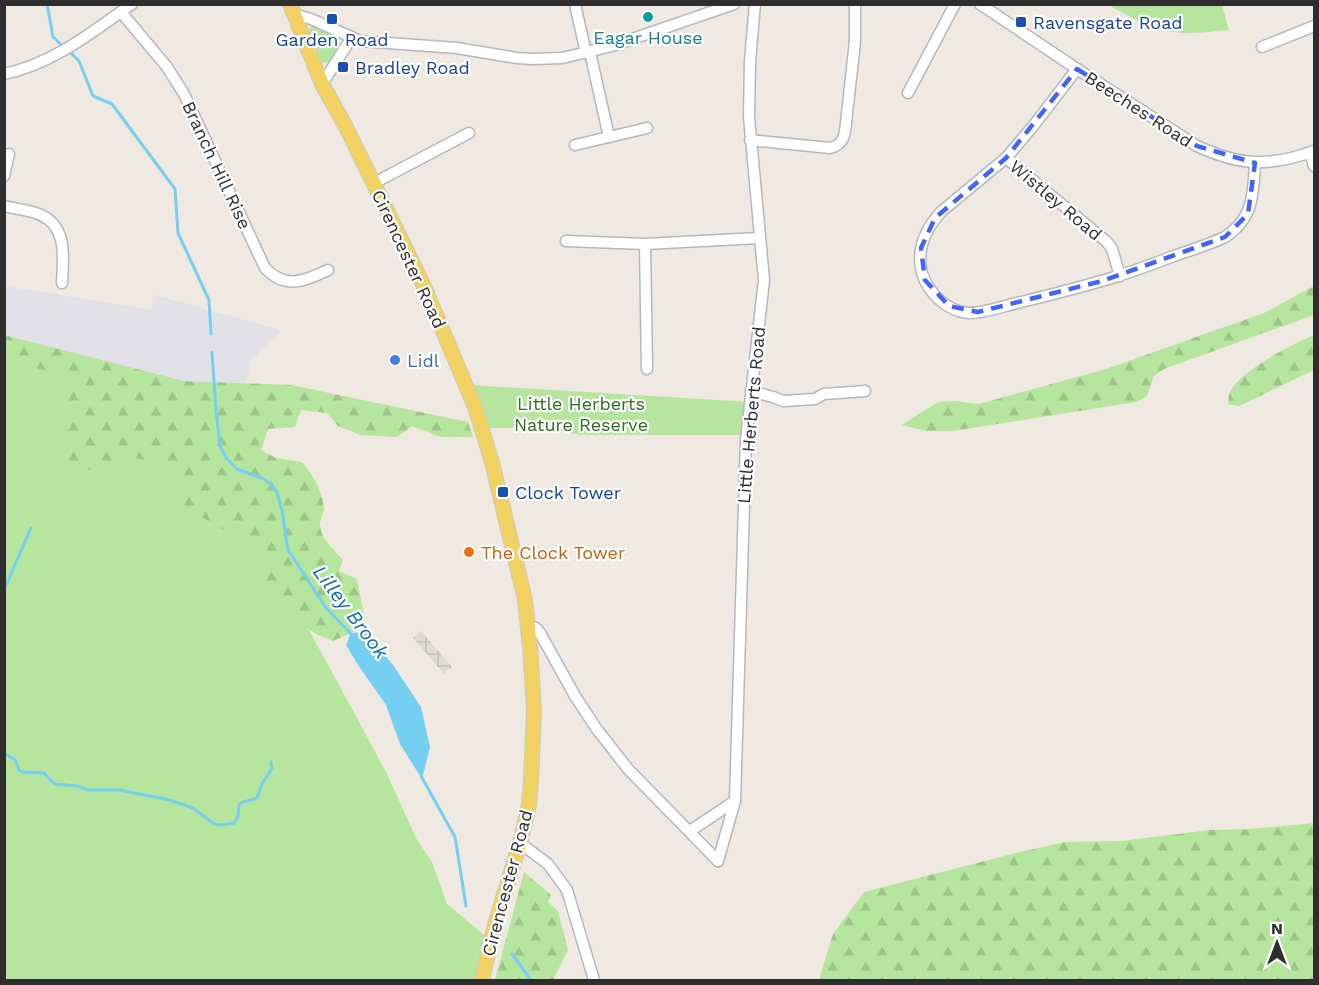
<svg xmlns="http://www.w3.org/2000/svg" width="1319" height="985" font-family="'Work Sans',sans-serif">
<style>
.industrial{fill:#e3e1e8}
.grass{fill:#b6e59e}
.forest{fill:url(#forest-firs)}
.plaza{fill:url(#plaza-grid)}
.water{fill:#75cff0}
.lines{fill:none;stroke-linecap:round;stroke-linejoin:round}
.stream{stroke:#75cff0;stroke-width:3}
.minor-casing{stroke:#b4b7c1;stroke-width:13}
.major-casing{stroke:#c9c9c9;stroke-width:16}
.minor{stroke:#fff;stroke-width:10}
.major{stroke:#f2d163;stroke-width:14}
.marked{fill:none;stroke:#4264fb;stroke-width:4.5;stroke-dasharray:12 8;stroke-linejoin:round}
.culture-dot{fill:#0f9aa8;stroke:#fff;stroke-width:2}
.transit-dot{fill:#1a4fb4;stroke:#fff;stroke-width:2}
.shop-dot{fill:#3f7fe0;stroke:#fff;stroke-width:2}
.food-dot{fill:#e8710a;stroke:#fff;stroke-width:2}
.labels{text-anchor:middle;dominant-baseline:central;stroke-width:4.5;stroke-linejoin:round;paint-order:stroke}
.transit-label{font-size:18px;fill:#164399;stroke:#fff;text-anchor:start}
.culture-label{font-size:18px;fill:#0d838f;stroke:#fff}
.street-label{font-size:18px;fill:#2e2e2e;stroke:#fff}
.shop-label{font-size:18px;fill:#366cbe;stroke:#fff;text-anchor:start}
.park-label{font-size:18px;fill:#2c6e1b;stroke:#fff}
.food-label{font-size:18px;fill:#c56008;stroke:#fff;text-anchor:start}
.water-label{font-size:20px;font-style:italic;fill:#0d6fa3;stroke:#fff}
</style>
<defs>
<pattern id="forest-firs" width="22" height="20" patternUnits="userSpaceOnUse" patternTransform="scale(1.5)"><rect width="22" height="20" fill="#b6e59e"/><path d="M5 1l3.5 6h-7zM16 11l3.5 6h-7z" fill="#9dc588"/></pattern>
<pattern id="plaza-grid" width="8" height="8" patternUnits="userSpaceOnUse" patternTransform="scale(1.5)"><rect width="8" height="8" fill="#dfdcd8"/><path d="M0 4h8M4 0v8" fill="none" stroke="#c0bdba"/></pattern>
</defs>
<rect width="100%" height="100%" fill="#efe9e1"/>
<!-- industrial -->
<polygon class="industrial" points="4,286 151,310 155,295 281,330 250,362 246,390 224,410 5,339"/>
<!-- grass -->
<g class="grass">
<path d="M1109 5H1222L1229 30C1214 31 1197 34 1182 33 1159 31 1128 17 1109 5Z"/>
<path d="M311 27C322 26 337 32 339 44L330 61 325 63 321 62 308 32Z"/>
<polygon points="5,341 170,394 282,582 326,661 386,772 417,840 432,862 447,904 491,941 482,980 5,980"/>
<polygon points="471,385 750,402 746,435 581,435 544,428 488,428"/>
</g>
<!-- forest -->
<g class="forest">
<polygon points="1314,286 1314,315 1164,369 1154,376 1147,396 1137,402 952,431 926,431 902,425 938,402 955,401 979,404 1106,369 1264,313"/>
<path d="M4 335 184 381 291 385 468 422 473 437H440L412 426 397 437 360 435 338 426 327 413 301 410 295 427 268 429 261 450 276 458 302 462C313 475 322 490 324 508 324 514 319 520 320 526 321 539 334 550 343 560L339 571 357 579 366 626 333 641 316 634 280 610 263 586 260 564 252 550 231 534 196 514 181 502 176 480 163 464 137 458 101 463 82 474 62 453V432L73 414 65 399 59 375 5 358Z"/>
<path d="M1314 335V370L1239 406 1228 404C1229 400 1228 394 1231 390 1242 370 1293 344 1314 335Z"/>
<polygon points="1314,823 1314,980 819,980 833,934 864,892 1020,852 1065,842 1121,841 1210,830 1250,829"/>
<polygon points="524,872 551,895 548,902 558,911 568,950 554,978 554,980 495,980"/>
</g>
<!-- plaza -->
<polygon class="plaza" points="421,631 452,667 444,674 413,638"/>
<!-- water -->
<polygon class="water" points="367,632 393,665 421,707 430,747 422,779 400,744 386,705 358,665 346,645 351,633"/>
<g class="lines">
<!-- stream -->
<g class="stream">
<polyline points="47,4 53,37 64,47"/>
<polyline points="69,51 79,61 93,96 112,104 175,189 178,233 209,300 211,334"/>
<polyline points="212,352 216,410 220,446 227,459 237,469 266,480 277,492 282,511 288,550 326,608 352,635"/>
<polyline points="4,590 31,528"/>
<path d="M4 753 15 760 19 770 22 772 44 773 52 782 56 784 77 786 88 790H119L170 800 193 808 214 824 222 825 234 823 238 817 239 805C245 799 251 802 257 798L262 784 272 768 271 762"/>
<polyline points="421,776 455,837 466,906"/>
<polyline points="512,954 531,980"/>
</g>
<!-- minor casing -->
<g class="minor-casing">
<g id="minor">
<polyline points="575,4 586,53"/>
<path d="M980 4 1077 69 1197 146C1240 166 1270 167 1314 151"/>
<path d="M121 12 167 67 184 94 265 268C286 290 304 281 328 270"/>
<polyline points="293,14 311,19 360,41 457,48 517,58 533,59 562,58 612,46 734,4"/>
<polyline points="1262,47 1314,26"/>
<polyline points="590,52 609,137"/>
<path d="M1077 69 1034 125 1006 158 942 211C926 228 916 249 922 273 928 293 947 311 968 313 982 314 1007 305 1021 302 1054 294 1086 286 1118 276 1137 270 1155 263 1174 256 1191 250 1208 245 1225 237 1254 218 1253 194 1255 163"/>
<path d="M4 74C53 64 92 32 132 4"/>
<polyline points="322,84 352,37"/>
<polyline points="908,93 955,4"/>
<path d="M750 140 830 148C843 145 845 136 846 123L855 41V4"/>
<polyline points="575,145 647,128"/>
<polyline points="1310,153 1314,166"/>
<polyline points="1006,158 1107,242 1112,249 1120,276"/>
<polyline points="4,176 9,154"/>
<polyline points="374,183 469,133"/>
<path d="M4 206C16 209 30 210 41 215 68 227 63 259 62 283"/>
<polyline points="566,241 645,244 759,238"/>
<polyline points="645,244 647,369"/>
<polyline points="751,391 773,397 783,401 815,399 824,394 865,391"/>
<polyline points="528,627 536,628 540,633 575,696 596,728 628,769 718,861"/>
<polyline points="690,831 735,801"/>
<polyline points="520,843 548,864 567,890 594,980"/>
<polyline points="718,861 735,801 746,440 764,280 749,117 750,61 755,4"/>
</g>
</g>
<!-- major casing -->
<g class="major-casing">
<polyline id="major" points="290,4 322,84 346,127 423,284 475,407 492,462 525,600 530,647 534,710 531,781 529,805 520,843 495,924 482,980"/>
</g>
<!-- minor -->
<use href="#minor" class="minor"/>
<!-- major -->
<use href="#major" class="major"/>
</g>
<!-- marked area -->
<path class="marked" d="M1077 69 1197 146 1255 163 1248 214 1225 237 1102 281 978 312 949 306 925 280 921 248 935 218 1006 158Z"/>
<!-- markers -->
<circle class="culture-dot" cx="648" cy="17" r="6"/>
<g class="transit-dot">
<rect x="326" y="13" width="12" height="12" rx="3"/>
<rect x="1015" y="16" width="12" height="12" rx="3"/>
<rect x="337" y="61" width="12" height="12" rx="3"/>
<rect x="497" y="486" width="12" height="12" rx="3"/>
</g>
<circle class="shop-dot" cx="395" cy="360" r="6"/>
<circle class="food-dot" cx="469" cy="552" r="6"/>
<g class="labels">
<!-- transit labels -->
<g class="transit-label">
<text x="1033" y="22">Ravensgate Road</text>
<text x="332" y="39" text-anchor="middle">Garden Road</text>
<text x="355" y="67">Bradley Road</text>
<text x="515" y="492">Clock Tower</text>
</g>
<!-- culture labels -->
<g class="culture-label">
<text x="648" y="37">Eagar House</text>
</g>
<!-- street labels -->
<g class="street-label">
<text transform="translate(1139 109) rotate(33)">Beeches Road</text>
<text transform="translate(217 165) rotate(65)">Branch Hill Rise</text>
<text transform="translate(1056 200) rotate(40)">Wistley Road</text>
<text transform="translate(409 259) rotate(65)">Cirencester Road</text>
<text transform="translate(751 415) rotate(-85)">Little Herberts Road</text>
<text transform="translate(507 883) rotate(-75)">Cirencester Road</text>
</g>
<!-- shop labels -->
<g class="shop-label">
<text x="407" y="360">Lidl</text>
</g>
<!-- park labels -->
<g class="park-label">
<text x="581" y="403">Little Herberts<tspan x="581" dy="21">Nature Reserve</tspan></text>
</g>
<!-- food labels -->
<g class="food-label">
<text x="481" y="552">The Clock Tower</text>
</g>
<!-- water labels -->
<g class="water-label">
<text transform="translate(351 612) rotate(53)">Lilley Brook</text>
</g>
</g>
<!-- border -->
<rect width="1319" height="985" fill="none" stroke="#2e2e2e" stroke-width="12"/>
<!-- north arrow -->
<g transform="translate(1277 943)" stroke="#ffffff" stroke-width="4.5" paint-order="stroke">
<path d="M0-4.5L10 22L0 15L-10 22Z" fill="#2e2e2e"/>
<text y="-9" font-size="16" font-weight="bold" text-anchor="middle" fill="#2e2e2e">N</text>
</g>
</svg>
